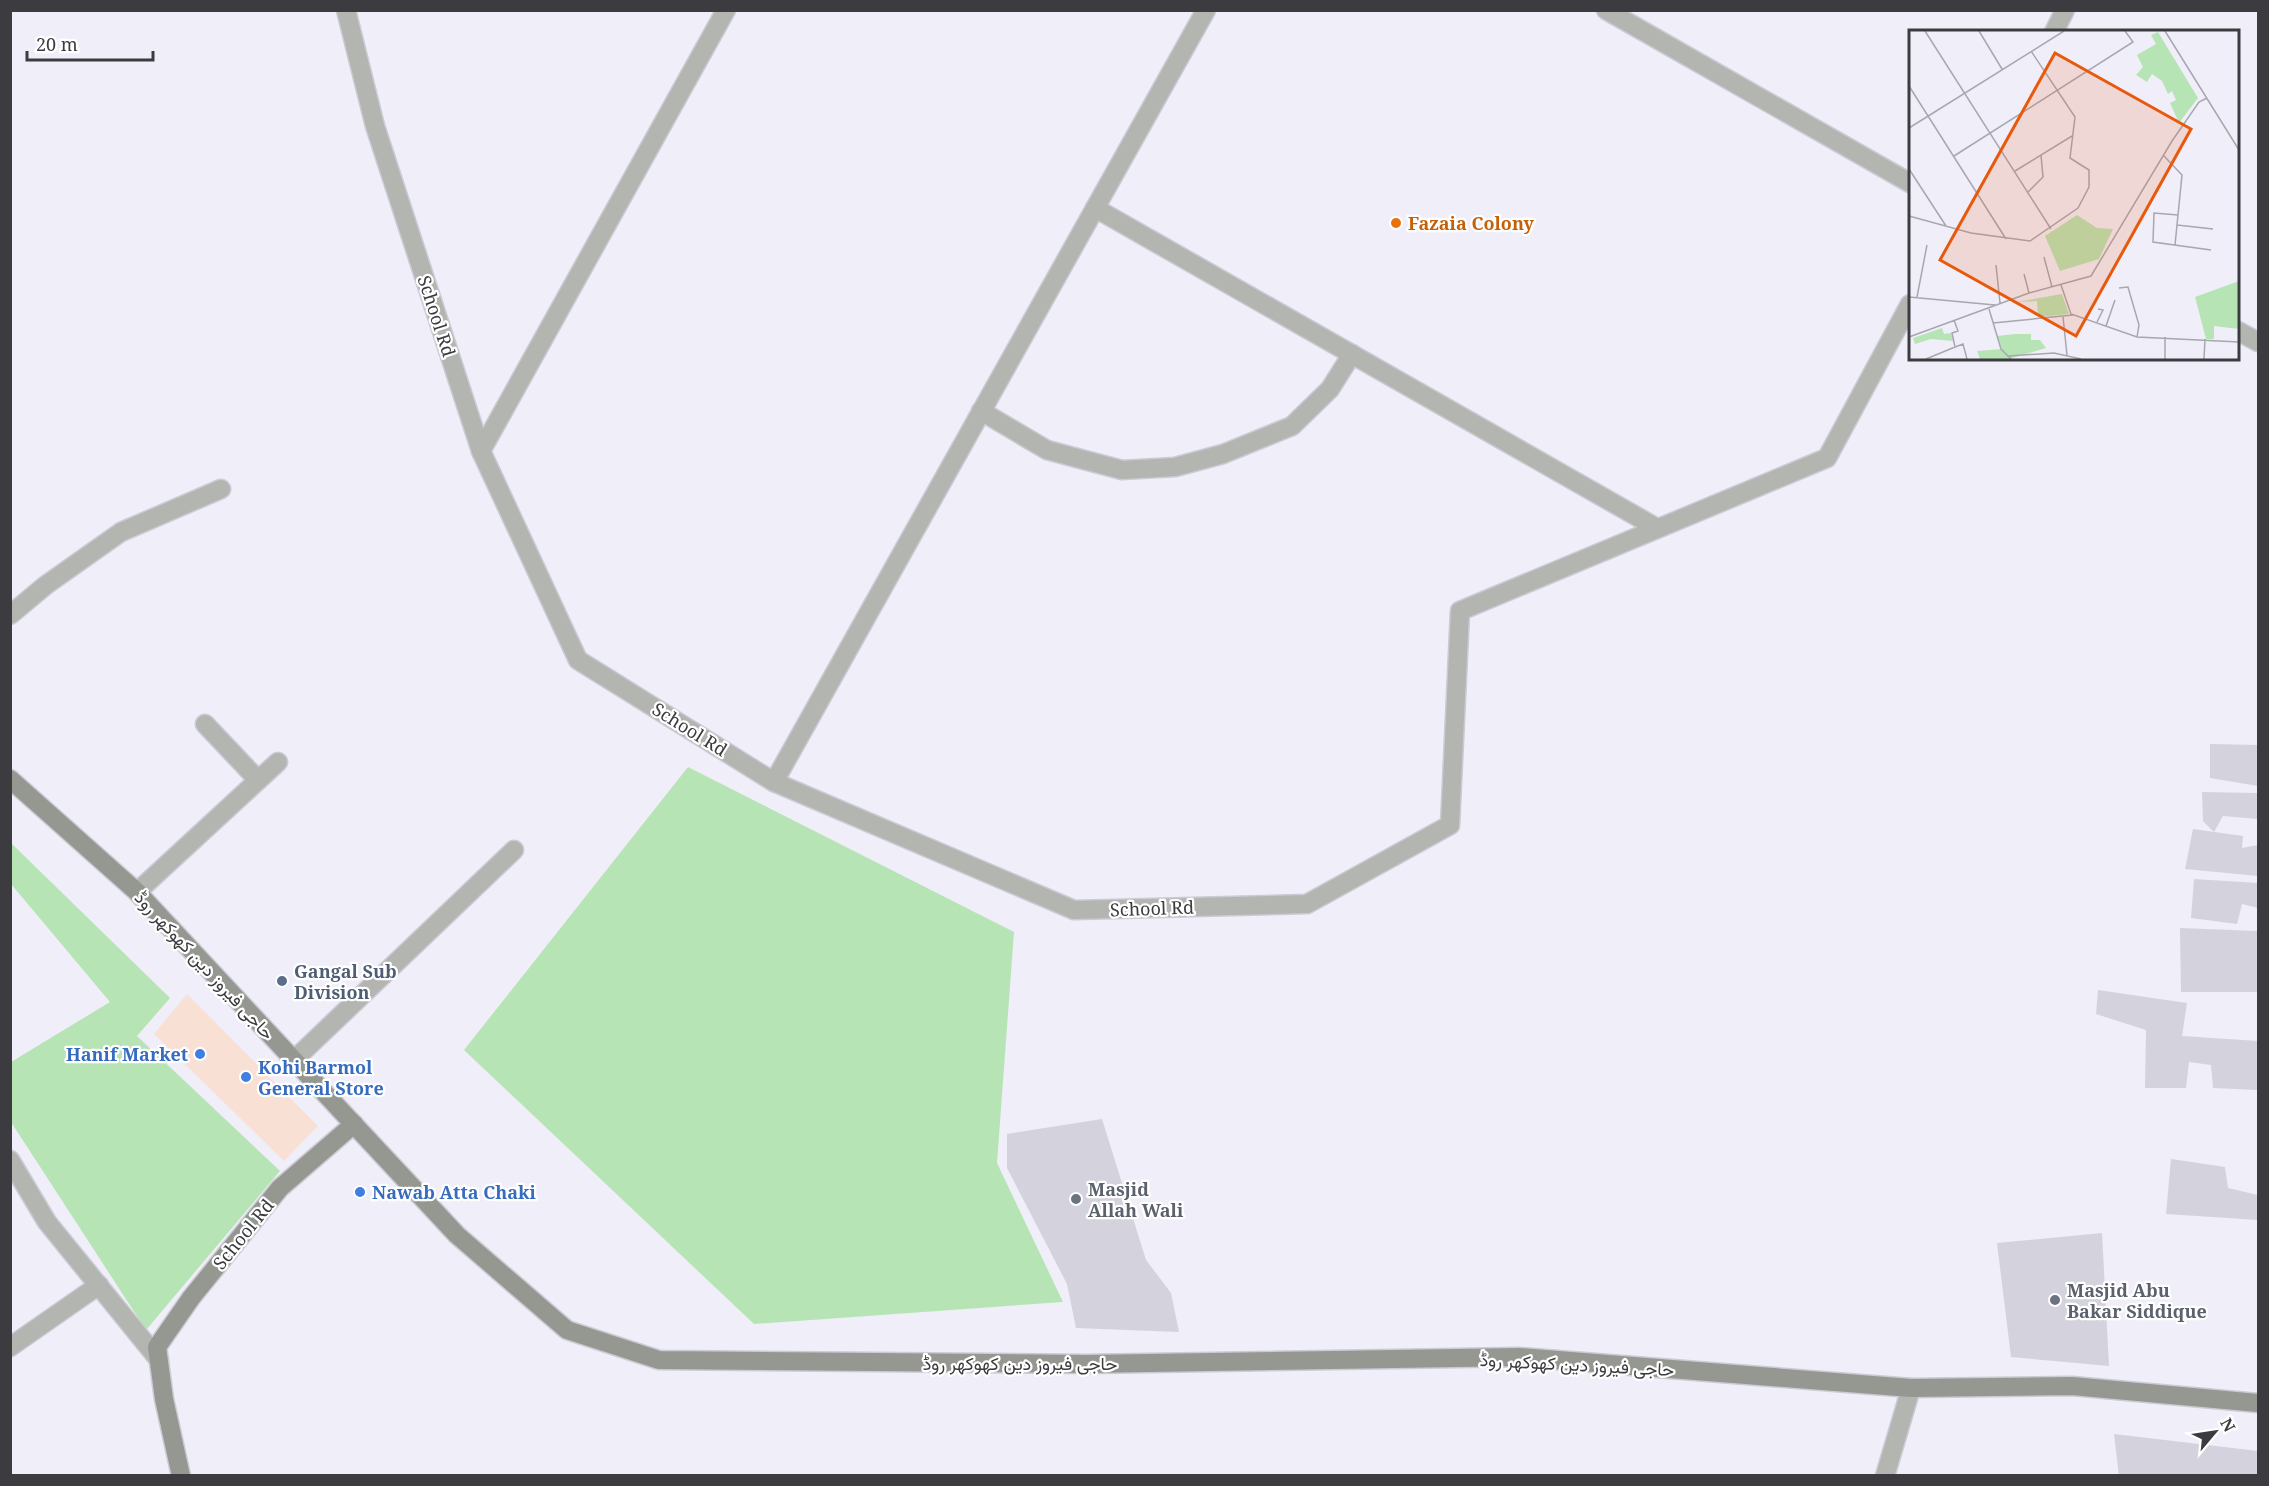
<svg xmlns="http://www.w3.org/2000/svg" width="2269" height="1486" font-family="'Noto Serif',Vazirmatn,serif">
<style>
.commercial{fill:#f8e0d5}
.green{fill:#b7e4b5}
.building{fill:#d4d2dd}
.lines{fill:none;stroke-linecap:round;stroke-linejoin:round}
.street-casing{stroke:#cccad4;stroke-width:21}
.secondary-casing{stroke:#cccad4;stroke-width:21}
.street{stroke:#b2b5b0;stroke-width:18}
.secondary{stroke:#949891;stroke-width:18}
.food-dot{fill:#e8710a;stroke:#fff;stroke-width:2}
.service-dot{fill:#5c6f8a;stroke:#fff;stroke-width:2}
.shop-dot{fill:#3f7fe0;stroke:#fff;stroke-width:2}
.worship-dot{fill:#6b7280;stroke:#fff;stroke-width:2}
.labels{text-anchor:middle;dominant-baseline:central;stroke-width:4.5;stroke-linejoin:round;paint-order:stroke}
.food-label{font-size:18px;font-weight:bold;fill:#c56008;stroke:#fff;text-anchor:start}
.street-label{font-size:18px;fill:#3c3c40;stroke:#fff}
.service-label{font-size:18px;font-weight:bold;fill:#4e5e75;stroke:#fff;text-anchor:start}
.shop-label{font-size:18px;font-weight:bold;fill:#366cbe;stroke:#fff;text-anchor:start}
.worship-label{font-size:18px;font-weight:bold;fill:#5b616d;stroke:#fff;text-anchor:start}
.inset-road{fill:none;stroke:#a8a7af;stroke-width:1.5}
.view{fill:#e8590c;fill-opacity:0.15;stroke:#e8590c;stroke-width:3}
.inset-edge{fill:none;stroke:#3c3c40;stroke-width:3}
</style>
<rect width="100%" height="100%" fill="#f0eef9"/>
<!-- commercial -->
<polygon class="commercial" points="187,994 318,1126 284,1161 154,1034"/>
<!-- green -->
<g class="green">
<polygon points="688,767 1014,932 997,1163 1063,1302 754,1324 464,1050"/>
<polygon points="10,842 170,998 137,1036 280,1171 146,1330 11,1122 11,1062 110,1002 11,884"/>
</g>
<!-- building -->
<g class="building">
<polygon points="2210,744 2258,745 2258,786 2210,778"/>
<polygon points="2202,792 2258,793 2258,819 2223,816 2214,832 2203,821"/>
<polygon points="2193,829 2243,836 2242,848 2258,845 2258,876 2185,869"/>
<polygon points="2194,879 2258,883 2258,908 2242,904 2237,924 2191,918"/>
<polygon points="2180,928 2258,931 2258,992 2181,992"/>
<polygon points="2098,990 2187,1003 2182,1036 2258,1041 2258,1090 2213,1088 2211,1065 2189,1062 2186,1088 2145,1088 2146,1030 2096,1014"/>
<polygon points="1102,1119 1146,1260 1171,1293 1179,1332 1076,1328 1067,1284 1007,1168 1007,1134"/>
<polygon points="2171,1159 2225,1167 2228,1188 2258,1195 2258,1220 2166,1214"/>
<polygon points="2102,1233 2109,1366 2011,1357 1997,1243"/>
<polygon points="2114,1434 2258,1451 2258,1476 2119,1476"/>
</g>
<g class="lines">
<!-- street casing -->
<g class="street-casing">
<g id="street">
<polyline points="346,10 375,126 481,451 578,660 774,782 1074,910 1307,904 1450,825 1460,611 1827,458 1910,304"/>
<polyline points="1606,10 1910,183"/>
<polyline points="2054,32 2065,10"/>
<polyline points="1095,208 1657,528"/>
<polyline points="2238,331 2258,342"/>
<polyline points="981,411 1047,450 1122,470 1175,467 1223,454 1292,426 1330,389 1352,354"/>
<polyline points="481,451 726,10"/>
<polyline points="10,615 46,585 121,532 221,489"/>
<polyline points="205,724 258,780"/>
<polyline points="774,782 1206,10"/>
<polyline points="137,892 278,762"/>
<polyline points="294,1060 514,850"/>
<polyline points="10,1160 47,1222 159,1360"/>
<polyline points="10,1347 99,1285"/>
<polyline points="1885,1476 1911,1388"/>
</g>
</g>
<!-- secondary casing -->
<g class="secondary-casing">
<g id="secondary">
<polyline points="10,779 137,892 457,1235 567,1330 659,1360 1086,1364 1519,1357 1911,1388 2072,1386 2258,1403"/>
<polyline points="181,1476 164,1399 157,1347 191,1298 280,1188 354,1124"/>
</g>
</g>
<!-- street -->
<use href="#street" class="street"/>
<!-- secondary -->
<use href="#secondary" class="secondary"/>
</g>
<!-- markers -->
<circle class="food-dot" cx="1396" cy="223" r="6"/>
<circle class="service-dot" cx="282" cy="981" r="6"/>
<g class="shop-dot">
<circle cx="200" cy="1054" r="6"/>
<circle cx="246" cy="1077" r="6"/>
<circle cx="360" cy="1192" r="6"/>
</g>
<g class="worship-dot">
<circle cx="1076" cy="1199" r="6"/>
<circle cx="2055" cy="1300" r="6"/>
</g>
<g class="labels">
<!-- food labels -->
<g class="food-label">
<text x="1408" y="223">Fazaia Colony</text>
</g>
<!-- street labels -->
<g class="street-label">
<text transform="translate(437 316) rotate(72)">School Rd</text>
<text transform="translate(690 729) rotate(32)">School Rd</text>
<text transform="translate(1152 908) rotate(-2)">School Rd</text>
<text transform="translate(205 965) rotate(47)">حاجی فیروز دین کھوکھر روڈ</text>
<text transform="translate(243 1234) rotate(-51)">School Rd</text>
<text x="1020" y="1363">حاجی فیروز دین کھوکھر روڈ</text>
<text transform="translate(1577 1364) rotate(3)">حاجی فیروز دین کھوکھر روڈ</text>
</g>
<!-- service labels -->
<g class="service-label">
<text x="294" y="971">Gangal Sub<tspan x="294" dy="21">Division</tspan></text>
</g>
<!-- shop labels -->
<g class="shop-label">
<text x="188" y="1054" text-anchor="end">Hanif Market</text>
<text x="258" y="1067">Kohi Barmol<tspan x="258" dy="21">General Store</tspan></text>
<text x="372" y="1192">Nawab Atta Chaki</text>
</g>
<!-- worship labels -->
<g class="worship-label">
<text x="1088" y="1189">Masjid<tspan x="1088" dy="21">Allah Wali</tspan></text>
<text x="2067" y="1290">Masjid Abu<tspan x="2067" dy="21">Bakar Siddique</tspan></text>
</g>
</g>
<!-- overview -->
<g transform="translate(1909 30)">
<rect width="330" height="330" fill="#f0eef9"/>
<path d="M249 2 289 68 270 93 261 73 267 70 263 61 259 64 253 51 243 44 238 52 227 45 234 37 228 25 247 14 242 5ZM168 185 188 198 204 199 190 229 151 241 136 206ZM330 251V299L305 296V309H297L286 267ZM153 264 160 284 129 287 128 271 108 272ZM33 298 35 304 42 303 44 311 22 309 6 314 4 308ZM106 304H122V310H131L137 318 100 329H71L68 321 93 319 88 306Z" fill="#b7e4b5"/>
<path class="inset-road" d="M16 1 142 199M70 1 93 39M256 1 330 120M0 56 97 209M0 98 155 1M45 126 224 12 216 1M255 126 273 145 266 215M0 139 37 196M106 141 163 106M119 162 134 147 132 125M269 185 245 183 244 212 302 220M0 186 62 203 121 211 169 178 180 157V140L161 128 166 87 122 21M268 195 304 199M135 227 143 257M87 235 91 273M115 244 120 263M152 255 162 284 228 307 330 312M210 258 219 257 230 295 228 307M0 267 86 275M8 267 18 215M80 279 92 319 102 329M154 287 158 325M188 292 194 280 189 279M84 293 164 285M197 296 206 270M0 307 120 263 182 246 263 111 290 72 298 68M46 317 54 314 58 329M99 326 145 323 172 329M17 329 46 317 43 303 49 301 45 290M256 329V307M295 329 296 309"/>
<path class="view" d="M146 23 282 99 167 306 31 230Z"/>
<rect width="330" height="330" class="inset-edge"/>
</g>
<!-- border -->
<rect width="2269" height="1486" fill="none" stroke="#3c3c40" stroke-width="24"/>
<!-- north arrow -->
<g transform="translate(2215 1432) rotate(61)" stroke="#ffffff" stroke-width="4.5" paint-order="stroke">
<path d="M0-4.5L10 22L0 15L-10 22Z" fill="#3c3c40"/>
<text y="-9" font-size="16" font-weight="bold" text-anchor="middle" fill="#3c3c40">N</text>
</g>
<!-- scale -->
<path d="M27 51v9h126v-9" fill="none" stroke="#3c3c40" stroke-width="3"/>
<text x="36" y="51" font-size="18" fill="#3c3c40" stroke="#ffffff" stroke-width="4.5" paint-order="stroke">20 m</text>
</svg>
